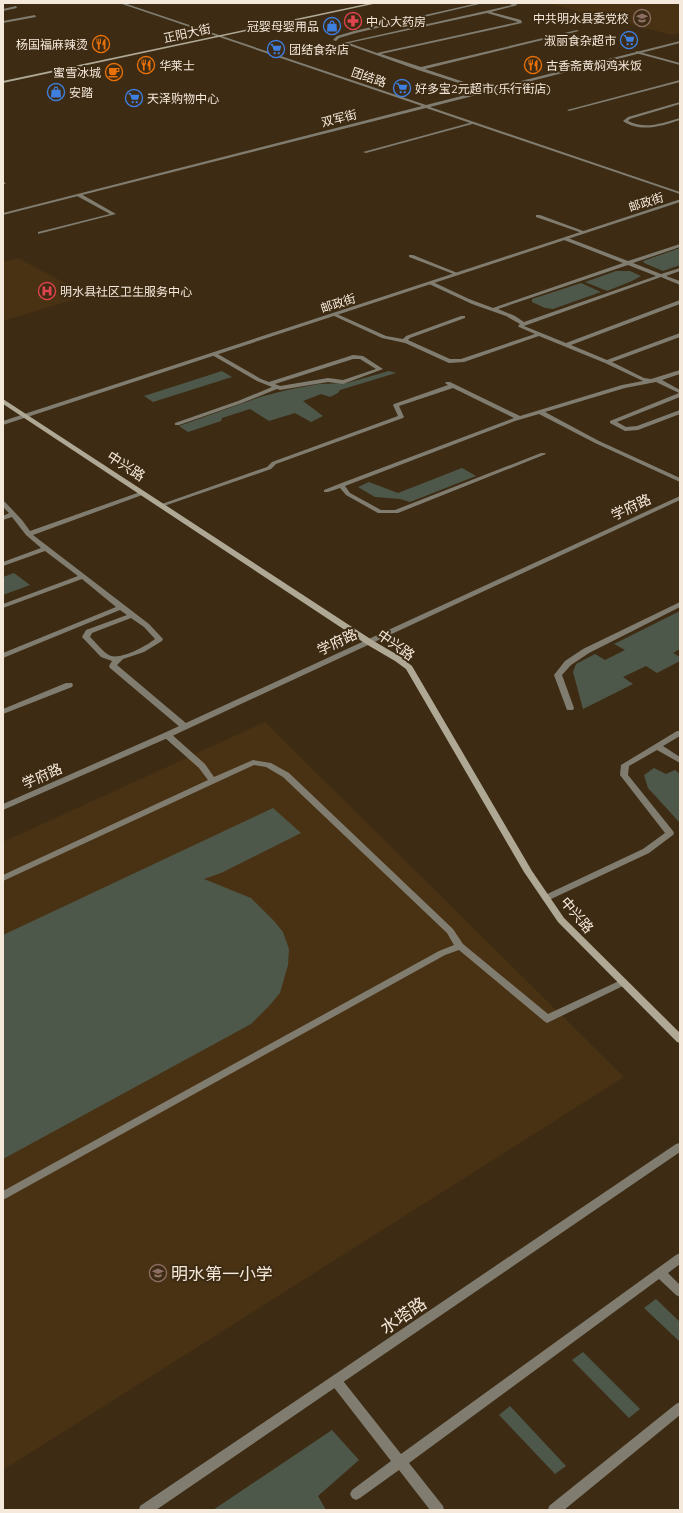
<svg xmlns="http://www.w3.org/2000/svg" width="683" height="1513" font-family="Quicksand,'Noto Sans SC',sans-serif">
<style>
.built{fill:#493213}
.green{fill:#4e584a}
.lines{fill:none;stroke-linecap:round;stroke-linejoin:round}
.service{fill:#807d70;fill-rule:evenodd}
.minor{fill:#807d70;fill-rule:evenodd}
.tertiary{fill:#807d70;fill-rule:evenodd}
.secondary{fill:#aea894;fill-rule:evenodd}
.labels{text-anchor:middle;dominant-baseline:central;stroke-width:4;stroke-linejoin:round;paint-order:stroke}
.far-poi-label{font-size:12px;fill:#f5e9db;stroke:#3d2b13;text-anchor:start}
.far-street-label{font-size:12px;fill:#f5e9db;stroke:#3d2b13}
.street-label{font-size:14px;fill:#f5e9db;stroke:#3d2b13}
.near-poi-label{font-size:17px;fill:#f5e9db;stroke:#3d2b13;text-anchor:start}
.near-street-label{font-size:17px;fill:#f5e9db;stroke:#3d2b13}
</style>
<rect width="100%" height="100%" fill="#3d2b13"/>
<!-- built -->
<g class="built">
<polygon points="546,3 680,3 680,33 672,35"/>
<polygon points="18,258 76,289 85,287 94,292 73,298 75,299 3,321 3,262"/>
<polygon points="265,722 624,1077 3,1470 3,842"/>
</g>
<!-- green -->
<g class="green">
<polygon points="680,248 680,265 663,271 644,263 643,261"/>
<polygon points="616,271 630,271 641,276 632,281 607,291 585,282"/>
<polygon points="581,283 601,292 553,309 545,308 532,302 532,299"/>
<polygon points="222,371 232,377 153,402 144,396"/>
<polygon points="389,371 396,373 340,390 338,393 330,397 321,394 303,401 323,416 311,422 295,413 269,421 250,409 222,418 221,421 188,432 179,426 260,397 287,390 319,384 347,383"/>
<polygon points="462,468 476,476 410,502 400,499 375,497 358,487 369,482 398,493"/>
<polygon points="14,573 30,585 3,595 3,577"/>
<polygon points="680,611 680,649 673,653 680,657 680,661 657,673 646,666 623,677 633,684 583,709 573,672 576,664 595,654 605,660 625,650 614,644"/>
<polygon points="654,768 666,774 675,770 680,774 680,823 648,788 644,775"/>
<polygon points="273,808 301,833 221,873 204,879 251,898 274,921 283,932 289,949 288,965 280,993 269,1006 251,1024 3,1159 3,935"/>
<polygon points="656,1299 680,1322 680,1342 644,1308"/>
<polygon points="583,1352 640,1409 629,1418 572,1360"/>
<polygon points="510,1406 566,1466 555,1474 499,1415"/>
<polygon points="332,1430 359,1460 318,1496 326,1510 213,1510"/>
</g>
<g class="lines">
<!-- service -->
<g class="service">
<polygon points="478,3 484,3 356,33 339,38 336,41 333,40 337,36 354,31"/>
<path d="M508 3H513L518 5 491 12 521 20 522 23 381 54 421 67 577 30 579 31 425 69 488 90 487 92 418 70 343 43 512 5ZM487 13 518 22 377 53 349 43Z"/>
<polygon points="16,6 17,8 3,11 3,9"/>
<polygon points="35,15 36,17 3,23 3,21"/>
<polygon points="636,51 680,63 680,65 636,53"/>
<polygon points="680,80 680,82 569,111 567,110"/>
<path d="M680 102V104L630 119 628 121C646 130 662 123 680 118V120C662 126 640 133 623 121L628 117Z"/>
<polygon points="473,122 476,123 366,153 363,152"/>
<polygon points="3,182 6,183 3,185"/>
<polygon points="77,194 81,194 116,214 38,234 38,232 110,214 77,196"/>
<polygon points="536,215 540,215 586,232 582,233 536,217"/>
<path d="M564 238H568L628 261 680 244V247L633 263 661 274 680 268V271L666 276 680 281V285L661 277 524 326 566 343 680 300V304L571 345 607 360 680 333V337L612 362 644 378 651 379 680 370V374L662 380 680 390V397L617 422 626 427 637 426 680 410V414L638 430 625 431 610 423V421L679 393 656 382 625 388 545 412 599 441 680 478V482L595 443 539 414 515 421 345 486 350 493 381 510H395L541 453H545L546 454 398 513H378L346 495 340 488 328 492H324V490L339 484 514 418 453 388 399 406 404 417 403 418 276 464 271 469 164 506 162 507 159 505 267 467 272 462 398 416 393 405 394 404 448 385 445 383 446 382H450L520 416 622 385 643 381 605 363 539 336 464 362 449 363 405 343 382 338 332 315 337 314 386 336 403 339 406 336 461 316H465V318L410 338 408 340 450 359H461L535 334 519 327 518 326 520 324 506 316 472 304 429 284V282H433L469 299 493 308 623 263 564 240ZM628 265 656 276 524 322 515 316 498 309Z"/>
<polygon points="409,255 413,255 460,274 456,275 409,257"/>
<path d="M212 353H216L261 379 269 382 353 355 363 356 383 369 343 384 328 382 280 390 277 389 242 403 179 425H175V423L238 401 272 387 257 381 212 355ZM353 359H360L376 369 343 380 328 378 280 386 275 384Z"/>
<path d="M143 491 146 493 145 494 33 535 149 624 163 639 162 641 144 652 123 659 117 665 187 724 188 726 184 728H181L110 668 109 666 112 661 101 657 82 637 86 630 127 615 120 610 3 658V653L116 607 82 579 3 608V604L78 576 45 551 3 566V562L41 548 26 535 12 517 3 520V516L9 513 3 507V501L5 502 22 520 30 531ZM131 618 144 627 155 639C146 646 123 659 111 656 103 653 96 642 90 637L92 633Z"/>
<polygon points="680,602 680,607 589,653 571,665 562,675 574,708 573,710 567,710 554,675 565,661 583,649"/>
<polygon points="66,683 72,683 73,685 72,687 3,714 3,709"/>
<polygon points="677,731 680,731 680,736 663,746 680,757 680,763 657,750 629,766 628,775 673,831 674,833 673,835 649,853 549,900 543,900 542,898 543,896 643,849 665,833 620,775 621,765"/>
<polygon points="164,733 170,733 205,764 214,777 253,760 271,763 289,773 453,929 463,944 548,1014 619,981 625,981 627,983 625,985 547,1023 544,1021 459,950 445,955 3,1200 3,1191 439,951 454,945 447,933 283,777 266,767 254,765 3,881 3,875 208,780 199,768 164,737 163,735"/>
<polygon points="680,1253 680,1264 668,1273 680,1285 680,1297 676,1295 659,1279 409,1463 443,1506 444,1510 430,1510 399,1470 360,1498 356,1500 352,1498 350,1494 352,1490 391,1461 332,1385 330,1381 332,1377 336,1376 340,1377 401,1454 676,1255"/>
<polygon points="680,1402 680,1415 564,1510 548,1510 549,1506 676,1404"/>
</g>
<!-- minor -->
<polygon class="minor" points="678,200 680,200 680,202 3,425 3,421"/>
<!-- tertiary -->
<g class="tertiary">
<polygon points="119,3 124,3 426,105 680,41 680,43 430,107 680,192 680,194 426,108 3,215 3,213 422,106"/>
<polygon points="680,496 680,500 170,737 3,810 3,804 164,733"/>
<polygon points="680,1143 680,1152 156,1510 139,1510 140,1506 676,1144"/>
</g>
<!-- secondary -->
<g class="secondary">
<polygon points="371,3 378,3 3,83 3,81"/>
<polygon points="3,399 372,640 401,657 412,666 532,871 564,918 680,1033 680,1043 677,1042 558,922 524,872 406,669 395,661 366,644 3,404"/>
</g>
</g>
<!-- icons -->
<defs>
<g id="school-ring" transform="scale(0.9)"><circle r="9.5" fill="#3d2b13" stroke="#8d6e63" stroke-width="1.5"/><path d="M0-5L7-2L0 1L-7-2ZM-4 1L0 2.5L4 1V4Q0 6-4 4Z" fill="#8d6e63"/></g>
<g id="pharmacy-ring" transform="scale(0.9)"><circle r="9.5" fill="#3d2b13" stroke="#e0444e" stroke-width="1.5"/><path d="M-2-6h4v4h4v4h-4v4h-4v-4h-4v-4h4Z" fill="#e0444e"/></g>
<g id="shop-ring" transform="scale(0.9)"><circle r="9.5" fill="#3d2b13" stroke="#3f7fe0" stroke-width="1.5"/><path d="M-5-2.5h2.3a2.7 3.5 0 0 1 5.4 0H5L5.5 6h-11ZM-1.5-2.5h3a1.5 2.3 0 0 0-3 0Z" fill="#3f7fe0"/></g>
<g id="supermarket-ring" transform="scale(0.9)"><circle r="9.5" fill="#3d2b13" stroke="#3f7fe0" stroke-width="1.5"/><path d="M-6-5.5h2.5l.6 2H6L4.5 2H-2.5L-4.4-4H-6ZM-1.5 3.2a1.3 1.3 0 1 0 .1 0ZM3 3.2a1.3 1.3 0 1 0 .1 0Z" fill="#3f7fe0"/></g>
<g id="restaurant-ring" transform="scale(0.9)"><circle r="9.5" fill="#3d2b13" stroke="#e8710a" stroke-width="1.5"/><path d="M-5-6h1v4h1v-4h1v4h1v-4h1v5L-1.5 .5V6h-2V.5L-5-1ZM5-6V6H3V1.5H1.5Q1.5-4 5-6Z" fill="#e8710a"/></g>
<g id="cafe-ring" transform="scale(0.9)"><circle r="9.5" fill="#3d2b13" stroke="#e8710a" stroke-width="1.5"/><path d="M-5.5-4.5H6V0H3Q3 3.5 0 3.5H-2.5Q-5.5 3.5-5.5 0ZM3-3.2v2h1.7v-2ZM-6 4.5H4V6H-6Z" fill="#e8710a"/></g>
<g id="hospital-ring" transform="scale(0.9)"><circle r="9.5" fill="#3d2b13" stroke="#e0444e" stroke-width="1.5"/><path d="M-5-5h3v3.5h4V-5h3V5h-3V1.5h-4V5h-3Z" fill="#e0444e"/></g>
</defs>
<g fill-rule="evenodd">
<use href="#school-ring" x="642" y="18"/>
<use href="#pharmacy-ring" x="353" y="21"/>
<use href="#shop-ring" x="332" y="26"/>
<use href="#supermarket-ring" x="629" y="40"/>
<use href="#restaurant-ring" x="101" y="44"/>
<use href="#supermarket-ring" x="276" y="49"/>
<use href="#restaurant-ring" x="146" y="65"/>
<use href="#restaurant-ring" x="533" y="65"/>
<use href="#cafe-ring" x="114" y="72"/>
<use href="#supermarket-ring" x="402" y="88"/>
<use href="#shop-ring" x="56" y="92"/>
<use href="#supermarket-ring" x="134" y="98"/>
<use href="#hospital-ring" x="47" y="291"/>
<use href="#school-ring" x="158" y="1273"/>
</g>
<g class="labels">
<!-- far-poi labels -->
<g class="far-poi-label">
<text x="629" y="18" text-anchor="end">中共明水县委党校</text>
<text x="366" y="21">中心大药房</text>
<text x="319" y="26" text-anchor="end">冠婴母婴用品</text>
<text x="616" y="40" text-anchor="end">淑丽食杂超市</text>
<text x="88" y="44" text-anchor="end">杨国福麻辣烫</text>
<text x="289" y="49">团结食杂店</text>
<text x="159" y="65">华莱士</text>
<text x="546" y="65">古香斋黄焖鸡米饭</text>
<text x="101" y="72" text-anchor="end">蜜雪冰城</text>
<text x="415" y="88">好多宝2元超市(乐行街店)</text>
<text x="69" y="92">安踏</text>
<text x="147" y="98">天泽购物中心</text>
<text x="60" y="291">明水县社区卫生服务中心</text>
</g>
<!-- far-street labels -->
<g class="far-street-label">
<text transform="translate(187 33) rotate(-12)">正阳大街</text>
<text transform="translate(369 77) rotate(19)">团结路</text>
<text transform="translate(339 118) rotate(-14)">双军街</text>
<text transform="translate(646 202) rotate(-18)">邮政街</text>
<text transform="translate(338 303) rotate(-18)">邮政街</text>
</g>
<!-- street labels -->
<g class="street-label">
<text transform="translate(126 466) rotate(33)">中兴路</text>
<text transform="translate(631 507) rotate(-25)">学府路</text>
<text transform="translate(337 642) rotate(-25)">学府路</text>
<text transform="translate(396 645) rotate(35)">中兴路</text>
<text transform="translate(42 776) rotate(-24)">学府路</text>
<text transform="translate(577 915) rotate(50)">中兴路</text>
</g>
<!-- near-poi labels -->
<g class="near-poi-label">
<text x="171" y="1273">明水第一小学</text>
</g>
<!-- near-street labels -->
<g class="near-street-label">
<text transform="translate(403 1315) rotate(-34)">水塔路</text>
</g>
</g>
<!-- border -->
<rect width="683" height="1513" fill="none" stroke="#f5e9db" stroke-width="8"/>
</svg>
